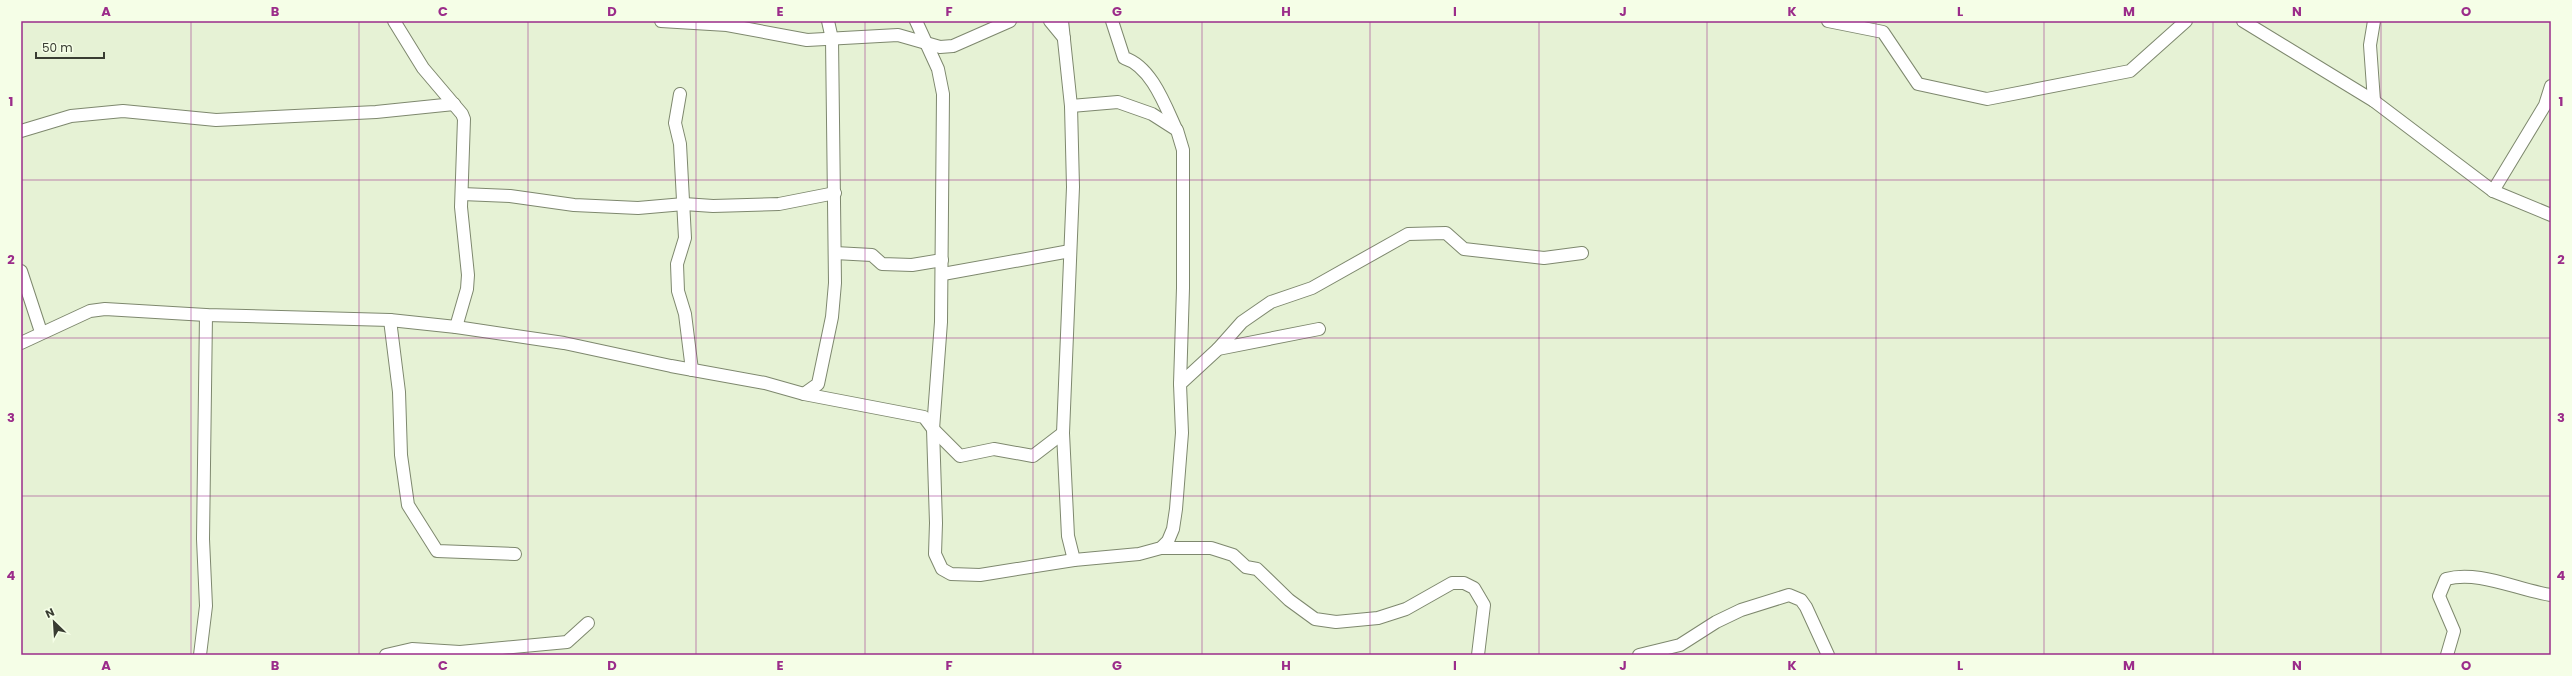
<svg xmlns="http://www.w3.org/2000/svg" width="2572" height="676" font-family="Poppins,sans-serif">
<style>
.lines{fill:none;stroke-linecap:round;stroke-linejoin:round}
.minor-casing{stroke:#7e886e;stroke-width:14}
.minor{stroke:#fff;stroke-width:12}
.grid{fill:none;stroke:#9b2c8a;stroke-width:1;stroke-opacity:0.55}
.neatline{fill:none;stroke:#9b2c8a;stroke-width:1.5}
.grid-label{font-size:13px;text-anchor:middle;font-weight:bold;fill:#9b2c8a}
</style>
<rect width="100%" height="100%" fill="#e6f2d5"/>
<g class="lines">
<!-- minor casing -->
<g class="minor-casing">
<g id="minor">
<polyline points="394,21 423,68 462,114 464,119 461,207 468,275 467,289 456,327"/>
<polyline points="661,21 727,25 807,40 898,35 940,47 953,46 1010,21"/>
<polyline points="916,21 938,69 943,94 941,322 933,429 936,523 935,554 942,569 951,574 980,575 1074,560 1139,554 1161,548 1168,541 1173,529 1176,509 1182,433 1180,384 1218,349 1319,329"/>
<polyline points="1050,21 1064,38"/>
<polyline points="1062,21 1071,106 1073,187 1063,433 1068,536 1074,560"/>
<path d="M1112 21 1124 58C1151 66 1165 105 1176 129"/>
<polyline points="1828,21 1883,32 1918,84 1987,99 2130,71 2186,21"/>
<polyline points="2243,21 2374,101 2493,191 2551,215"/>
<polyline points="2374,21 2370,45 2374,101"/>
<polyline points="680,94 675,123 680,144 685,238 677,264 678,291 685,314 692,370"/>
<polyline points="1071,106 1118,102 1152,114 1177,130 1183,150 1183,288 1180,384"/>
<polyline points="21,131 71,116 123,111 216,120 376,112 454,104"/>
<polyline points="2493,191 2545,105 2551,86"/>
<polyline points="462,194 510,196 574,205 638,208 684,204 713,206 779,204 835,193"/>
<polyline points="835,253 872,255 882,264 912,265 942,260"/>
<polyline points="21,271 41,332"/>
<polyline points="943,274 1070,251"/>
<polyline points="390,320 399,392 401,455 408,505 437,551 515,554"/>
<polyline points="21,343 90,311 105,309 206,315 390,320 456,327 564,343 671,366 765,383 804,394 924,417 933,429 960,456 994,449 1033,456 1063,433"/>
<polyline points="1218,349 1242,322 1271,302 1312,288 1408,234 1446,233 1464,249 1544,258 1582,253"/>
<polyline points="804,394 818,384 832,317 835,283 832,39 828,21"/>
<polyline points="1161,548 1211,548 1233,555 1246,567 1257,569 1289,600 1315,619 1336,622 1378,618 1406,609 1452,583 1464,583 1474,588 1484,605 1478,655"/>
<polyline points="200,655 206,606 203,539 206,315"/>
<polyline points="386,655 412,649 460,652 567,642 588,623"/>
<polyline points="1639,655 1680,645 1716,622 1741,610 1789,595 1801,600 1806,607 1828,655"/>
<path d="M2447 655 2454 631 2439 596 2446 579C2479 570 2517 590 2551 595"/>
</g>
</g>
<!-- minor -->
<use href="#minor" class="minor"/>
</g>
<!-- grid -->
<path class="grid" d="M191 21V655M359 21V655M528 21V655M696 21V655M865 21V655M1033 21V655M1202 21V655M1370 21V655M1539 21V655M1707 21V655M1876 21V655M2044 21V655M2213 21V655M2381 21V655M21 180H2551M21 338H2551M21 496H2551"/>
<!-- border -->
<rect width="2572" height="676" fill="none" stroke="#f5fee7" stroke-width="44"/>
<!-- north arrow -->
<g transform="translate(54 622) rotate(335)" stroke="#f5fee7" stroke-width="3" paint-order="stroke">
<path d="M0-3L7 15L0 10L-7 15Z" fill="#393d32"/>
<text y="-6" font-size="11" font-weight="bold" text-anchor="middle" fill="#393d32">N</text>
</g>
<!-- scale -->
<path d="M36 52v6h68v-6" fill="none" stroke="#393d32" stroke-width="2"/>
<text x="42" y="52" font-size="12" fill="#393d32" stroke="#f5fee7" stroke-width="3" paint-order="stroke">50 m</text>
<rect x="22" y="22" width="2528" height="632" class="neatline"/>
<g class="grid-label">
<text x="106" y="16">A</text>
<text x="275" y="16">B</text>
<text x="443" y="16">C</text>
<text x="612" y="16">D</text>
<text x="780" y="16">E</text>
<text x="949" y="16">F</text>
<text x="1117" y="16">G</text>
<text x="1286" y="16">H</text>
<text x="1455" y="16">I</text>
<text x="1623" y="16">J</text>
<text x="1792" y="16">K</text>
<text x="1960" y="16">L</text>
<text x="2129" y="16">M</text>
<text x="2297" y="16">N</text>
<text x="2466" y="16">O</text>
<text x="11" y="106">1</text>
<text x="2561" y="106">1</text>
<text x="11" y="264">2</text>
<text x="2561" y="264">2</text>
<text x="11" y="422">3</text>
<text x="2561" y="422">3</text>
<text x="11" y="580">4</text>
<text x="2561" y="580">4</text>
<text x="106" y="670">A</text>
<text x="275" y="670">B</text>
<text x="443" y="670">C</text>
<text x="612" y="670">D</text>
<text x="780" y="670">E</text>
<text x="949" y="670">F</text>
<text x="1117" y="670">G</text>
<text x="1286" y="670">H</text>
<text x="1455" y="670">I</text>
<text x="1623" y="670">J</text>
<text x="1792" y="670">K</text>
<text x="1960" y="670">L</text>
<text x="2129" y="670">M</text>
<text x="2297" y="670">N</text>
<text x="2466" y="670">O</text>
</g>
</svg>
